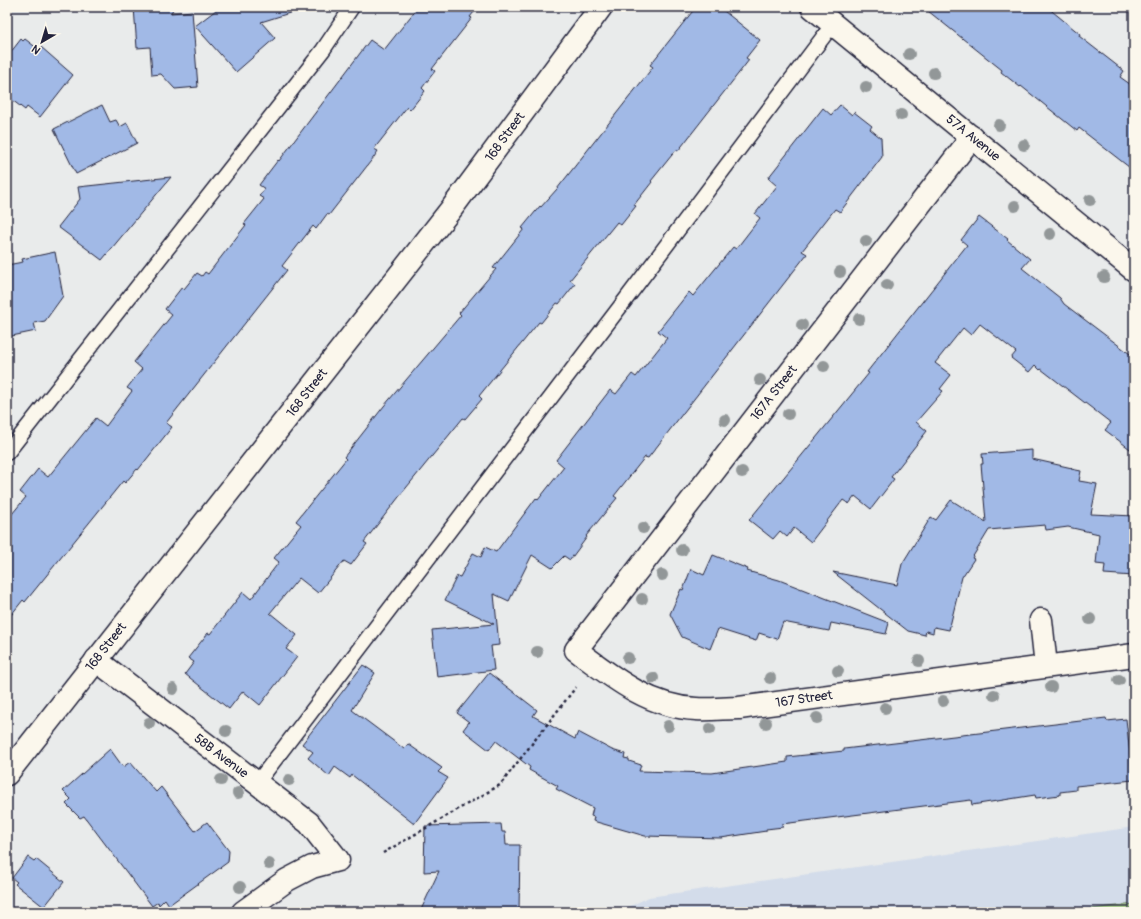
<svg xmlns="http://www.w3.org/2000/svg" width="1141" height="919" font-family="Pangolin,sans-serif">
<style>
.built{fill:#d3dcea}
.pitch{fill:#c1e6a0;stroke:#72846e}
.building{fill:#a1b9e6;stroke:#22223b}
.lines{fill:none;stroke-linecap:round;stroke-linejoin:round}
.service-casing{stroke:#22223b;stroke-width:17}
.minor-casing{stroke:#22223b;stroke-width:25}
.tertiary-casing{stroke:#22223b;stroke-width:25}
.secondary-casing{stroke:#22223b;stroke-width:25}
.path{stroke:#22223b;stroke-width:2.5;stroke-dasharray:3 3;stroke-linecap:butt}
.service{stroke:#fbf7ec;stroke-width:14}
.minor{stroke:#fbf7ec;stroke-width:22}
.tertiary{stroke:#fbf7ec;stroke-width:22}
.secondary{stroke:#fbf7ec;stroke-width:22}
.tree{fill:#929798}
.labels{text-anchor:middle;dominant-baseline:central;stroke-width:4;stroke-linejoin:round;paint-order:stroke}
.street-label{font-size:13px;fill:#22223b;stroke:#fbf7ec}
</style>
<rect width="100%" height="100%" fill="#e9ebeb"/>
<filter id="ink" filterUnits="userSpaceOnUse"><feTurbulence type="fractalNoise" baseFrequency=".025" numOctaves="2"/><feDisplacementMap in="SourceGraphic" scale="8" xChannelSelector="R" yChannelSelector="G"/><feConvolveMatrix kernelMatrix="1 2 1 2 8 2 1 2 1" color-interpolation-filters="sRGB"/></filter>
<g filter="url(#ink)">
<!-- built -->
<polygon class="built" points="1134,827 1134,912 618,912 649,897"/>
<!-- pitch -->
<polygon class="pitch" points="1134,904 1134,912 1066,912"/>
<!-- building -->
<g class="building">
<polygon points="134,7 174,7 171,13 192,11 198,87 175,89 161,74 152,75 150,47 137,48"/>
<polygon points="220,7 296,7 296,11 261,22 275,38 236,72 195,26"/>
<polygon points="418,7 478,7 470,17 472,18 432,69 435,71 422,88 425,91 410,110 407,107 374,149 378,151 374,157 329,215 327,214 316,229 313,226 282,266 287,270 166,423 172,427 138,470 137,469 125,483 123,481 25,602 23,600 7,620 7,520 26,497 20,492 38,469 48,477 96,418 106,426 132,391 127,388 142,369 134,362 172,315 165,309 182,287 184,289 197,273 202,276 205,272 208,274 246,225 244,224 264,199 259,196 265,189 259,185 278,160 279,161 370,40 384,50"/>
<polygon points="696,7 719,7 760,40 746,58 749,60 678,151 676,150 651,181 652,182 634,205 636,206 621,225 617,222 570,280 575,284 559,304 557,303 541,323 539,322 479,396 482,399 465,419 463,418 402,493 364,542 367,544 351,565 344,561 318,593 299,578 270,613 297,635 286,649 297,657 260,705 243,691 229,709 185,674 194,662 188,658 208,633 210,634 243,592 251,599 279,562 274,558 301,525 296,521 346,459 344,457 384,406 461,315 459,313 496,269 493,268 524,229 522,228 540,206 541,207 557,189 653,67 650,65"/>
<polygon points="923,7 1047,7 1080,34 1079,36 1124,71 1120,77 1134,87 1134,171 1079,128 1077,131 1021,86 1020,87 1001,72 1002,70"/>
<polygon points="21,39 23,41 25,39 38,49 41,47 73,75 40,117 27,107 25,110 7,96 7,57"/>
<polygon points="102,105 110,122 116,120 120,127 127,123 137,143 76,174 54,129"/>
<polygon points="840,105 852,115 854,112 872,126 870,129 881,138 882,157 840,212 835,209 802,251 807,254 648,458 645,457 614,496 617,498 586,536 587,537 570,560 564,556 552,568 532,555 509,601 494,594 499,645 491,646 494,670 437,677 432,630 494,624 445,600 457,576 460,577 473,553 481,557 485,547 496,552 536,498 538,500 564,467 556,460 610,390 616,394 632,374 636,377 667,338 658,331 689,292 693,296 733,247 736,249 760,218 755,214 777,186 768,178 823,108 831,115"/>
<polygon points="171,177 102,260 58,227 80,199 78,187"/>
<polygon points="979,217 1008,239 1007,240 1030,259 1022,268 1060,298 1064,304 1134,357 1134,452 1105,430 1111,423 1041,369 1040,370 1035,365 1029,372 1011,358 1016,352 980,324 971,335 963,328 935,363 951,375 940,389 943,391 916,422 927,431 891,477 894,479 871,509 855,496 849,504 843,500 811,542 794,528 787,537 780,531 773,539 749,520 869,373 867,372 967,245 961,240"/>
<polygon points="55,252 63,296 45,321 34,323 36,331 7,337 7,265 23,262 22,259"/>
<polygon points="1032,450 1032,459 1072,468 1071,469 1081,471 1079,481 1097,484 1091,514 1134,516 1134,576 1104,574 1105,565 1096,564 1099,534 1068,527 1046,530 1045,525 989,530 972,558 974,559 962,577 949,630 934,627 933,633 926,631 925,635 908,631 833,572 897,585 902,564 931,517 936,520 951,500 986,522 981,464 983,464 982,454"/>
<polygon points="713,555 748,569 747,571 779,580 889,623 886,634 831,623 829,631 783,622 777,639 759,633 756,641 718,629 710,649 682,637 670,614 681,589 683,590 691,569 704,575"/>
<polygon points="363,665 375,673 352,710 404,749 408,744 442,768 438,772 448,778 414,824 352,775 350,778 335,767 329,776 308,758 313,752 302,744"/>
<polygon points="489,673 537,710 533,716 575,739 578,732 612,750 625,754 624,758 629,759 629,761 641,765 639,771 712,773 787,762 787,757 844,751 844,749 1106,718 1107,721 1126,719 1133,780 1076,786 1076,790 1060,792 1060,795 1036,798 1035,795 972,805 971,800 782,824 783,827 766,829 766,831 721,838 645,836 593,821 594,817 591,816 593,808 556,789 558,786 529,770 530,767 496,741 489,750 463,730 469,722 457,713"/>
<polygon points="110,749 123,767 130,762 156,792 161,787 195,831 207,822 229,851 228,862 169,905 165,899 159,905 158,902 152,906 84,816 80,818 66,804 71,799 63,791"/>
<polygon points="501,824 502,832 505,832 506,845 520,845 519,912 420,912 439,871 424,872 425,826"/>
<polygon points="28,857 34,861 36,859 64,882 44,907 15,884 17,882 12,878"/>
</g>
<g class="lines">
<!-- service casing -->
<g class="service-casing">
<g id="service">
<polyline points="7,453 323,50 352,7"/>
<polyline points="257,783 623,303 833,24"/>
</g>
</g>
<!-- minor casing -->
<g class="minor-casing">
<g id="minor">
<path d="M972 137 576 650C612 677 649 707 696 709 710 710 725 708 739 708L1134 655"/>
<polyline points="1041,620 1046,666"/>
<polyline points="96,660 309,823 338,860 312,867 287,880 243,912"/>
</g>
</g>
<!-- tertiary casing -->
<g class="tertiary-casing">
<polyline id="tertiary" points="812,7 1134,270"/>
</g>
<!-- secondary casing -->
<g class="secondary-casing">
<polyline id="secondary" points="7,774 452,208 601,7"/>
</g>
<!-- path -->
<polyline class="path" points="383,853 500,785 576,687"/>
<!-- service -->
<use href="#service" class="service"/>
<!-- minor -->
<use href="#minor" class="minor"/>
<!-- tertiary -->
<use href="#tertiary" class="tertiary"/>
<!-- secondary -->
<use href="#secondary" class="secondary"/>
</g>
<!-- trees -->
<g class="tree">
<circle cx="909" cy="54" r="6"/>
<circle cx="934" cy="73" r="6"/>
<circle cx="866" cy="87" r="6"/>
<circle cx="901" cy="115" r="6"/>
<circle cx="999" cy="125" r="6"/>
<circle cx="1024" cy="145" r="6"/>
<circle cx="1090" cy="200" r="6"/>
<circle cx="1015" cy="206" r="6"/>
<circle cx="1050" cy="234" r="6"/>
<circle cx="866" cy="241" r="6"/>
<circle cx="840" cy="272" r="6"/>
<circle cx="1104" cy="277" r="6"/>
<circle cx="887" cy="285" r="6"/>
<circle cx="859" cy="319" r="6"/>
<circle cx="802" cy="325" r="6"/>
<circle cx="824" cy="366" r="6"/>
<circle cx="760" cy="380" r="6"/>
<circle cx="788" cy="414" r="6"/>
<circle cx="725" cy="420" r="6"/>
<circle cx="742" cy="472" r="6"/>
<circle cx="643" cy="528" r="6"/>
<circle cx="682" cy="550" r="6"/>
<circle cx="662" cy="575" r="6"/>
<circle cx="642" cy="599" r="6"/>
<circle cx="1090" cy="619" r="6"/>
<circle cx="537" cy="652" r="6"/>
<circle cx="628" cy="658" r="6"/>
<circle cx="919" cy="661" r="6"/>
<circle cx="838" cy="671" r="6"/>
<circle cx="653" cy="678" r="6"/>
<circle cx="770" cy="678" r="6"/>
<circle cx="1119" cy="680" r="6"/>
<circle cx="1051" cy="687" r="6"/>
<circle cx="173" cy="689" r="6"/>
<circle cx="994" cy="695" r="6"/>
<circle cx="943" cy="701" r="6"/>
<circle cx="885" cy="708" r="6"/>
<circle cx="817" cy="718" r="6"/>
<circle cx="149" cy="723" r="6"/>
<circle cx="766" cy="723" r="6"/>
<circle cx="668" cy="726" r="6"/>
<circle cx="710" cy="729" r="6"/>
<circle cx="226" cy="731" r="6"/>
<circle cx="221" cy="780" r="6"/>
<circle cx="289" cy="780" r="6"/>
<circle cx="238" cy="793" r="6"/>
<circle cx="269" cy="864" r="6"/>
<circle cx="240" cy="887" r="6"/>
</g>
</g>
<g class="labels">
<!-- street labels -->
<g class="street-label">
<text transform="translate(505 137) rotate(-54)">168 Street</text>
<text transform="translate(973 138) rotate(39)">57A Avenue</text>
<text transform="translate(307 393) rotate(-52)">168 Street</text>
<text transform="translate(774 393) rotate(-52)">167A Street</text>
<text transform="translate(106 647) rotate(-52)">168 Street</text>
<text transform="translate(804 699) rotate(-8)">167 Street</text>
<text transform="translate(221 756) rotate(37)">58B Avenue</text>
</g>
</g>
<!-- margin -->
<rect width="1141" height="919" fill="none" stroke="#fbf7ec" stroke-width="24"/>
<rect x="12" y="12" width="1117" height="895" fill="none" stroke="#22223b" stroke-width="1.5" filter="url(#ink)"/>
<!-- north arrow -->
<g transform="translate(42 42) rotate(218)" stroke="#fbf7ec" stroke-width="3" paint-order="stroke">
<path d="M0-3L7 15L0 10L-7 15Z" fill="#22223b"/>
<text y="-6" font-size="11" font-weight="bold" text-anchor="middle" fill="#22223b">N</text>
</g>
</svg>
